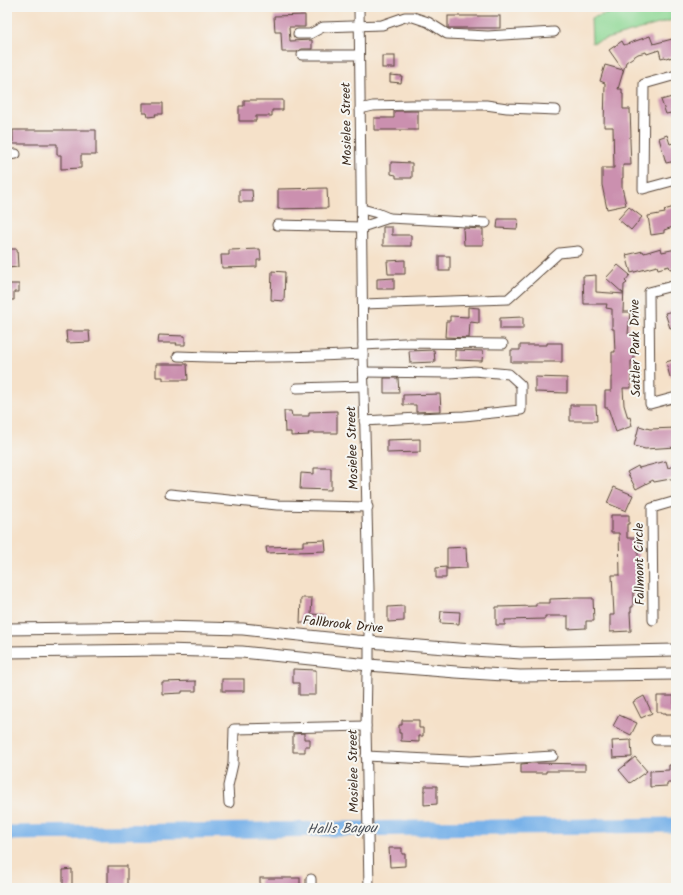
<svg xmlns="http://www.w3.org/2000/svg" width="683" height="895" font-family="Kalam,sans-serif">
<style>
.green{fill:#8cd793;stroke:#648058}
.lines{fill:none;stroke-linecap:round;stroke-linejoin:round}
.river{stroke:#79b2e9;stroke-width:15}
.building{fill:#cb90af}
.minor-casing{stroke:#574538;stroke-width:11}
.major-casing{stroke:#574538;stroke-width:13}
.minor{stroke:#fff;stroke-width:9}
.major{stroke:#fff;stroke-width:11}
.labels{text-anchor:middle;dominant-baseline:central;stroke-width:4;stroke-linejoin:round;paint-order:stroke}
.street-label{font-size:13px;fill:#3b2a1e;stroke:#f6f6f2}
.water-label{font-size:14px;font-style:italic;fill:#4e535b;stroke:#f6f6f2}
</style>
<rect width="100%" height="100%" fill="#f6f6f2"/>
<filter id="ink" filterUnits="userSpaceOnUse"><feTurbulence type="fractalNoise" baseFrequency=".025" numOctaves="2"/><feDisplacementMap in="SourceGraphic" scale="8" xChannelSelector="R" yChannelSelector="G"/><feConvolveMatrix kernelMatrix="1 2 1 2 8 2 1 2 1" color-interpolation-filters="sRGB"/></filter>
<filter id="wash" filterUnits="userSpaceOnUse"><feTurbulence type="fractalNoise" baseFrequency=".012" numOctaves="4" result="noise"/><feDisplacementMap in="SourceGraphic" scale="16" xChannelSelector="R" yChannelSelector="G"/><feGaussianBlur stdDeviation="0.9" result="paint"/><feColorMatrix in="noise" values="0 0 0 0 0 0 0 0 0 0 0 0 0 0 0 0 0 1.4 0 .05"/><feComposite in="paint" operator="in"/></filter>
<g filter="url(#wash)">
<rect width="100%" height="100%" fill="#f5e1c9"/>
<!-- green -->
<polygon class="green" points="631,7 676,7 676,19 592,43 591,18"/>
<g class="lines">
<!-- river -->
<polyline class="river" points="7,833 676,825"/>
</g>
<g id="blocks">
<!-- building -->
<g class="building">
<polygon points="305,15 305,27 289,27 290,41 312,40 312,49 302,49 297,52 282,52 281,32 275,32 274,16"/>
<rect x="448" y="16" width="52" height="12"/>
<polygon points="650,36 653,44 676,38 676,56 669,58 669,57 666,58 665,57 661,58 659,50 647,54 646,52 638,54 626,62 618,89 622,89 622,94 623,94 623,109 630,109 631,137 630,137 630,141 631,165 623,165 623,178 622,178 622,187 626,205 607,209 602,185 602,168 614,168 613,127 604,127 605,83 600,81 605,65 623,70 609,50 622,41 624,45"/>
<rect x="382" y="56" width="13" height="12"/>
<polygon points="390,75 402,76 401,83 390,82"/>
<polygon points="676,96 676,112 666,114 661,100"/>
<polygon points="244,100 283,100 283,110 272,110 272,116 256,116 256,121 239,121 239,106 244,106"/>
<polygon points="143,103 163,103 163,114 155,114 156,116 148,117 147,113 143,113"/>
<polygon points="394,111 418,111 418,130 374,130 374,118 394,118"/>
<polygon points="13,130 96,130 96,155 81,155 81,168 61,169 61,155 57,155 57,144 13,144"/>
<polygon points="667,135 670,144 676,142 676,161 666,163 659,138"/>
<polygon points="391,162 412,163 412,178 396,178 396,175 391,174"/>
<polygon points="327,188 328,208 278,209 278,189"/>
<polygon points="239,190 252,190 253,202 239,202"/>
<polygon points="629,207 642,217 631,230 618,219"/>
<polygon points="674,207 674,209 676,208 676,226 664,230 664,233 651,235 648,216 665,213 664,210"/>
<polygon points="498,219 518,219 517,229 497,228"/>
<polygon points="383,227 392,227 392,235 411,235 411,246 383,246"/>
<polygon points="463,228 483,229 483,245 464,245"/>
<polygon points="661,248 662,252 676,249 676,268 670,269 669,266 658,269 657,266 631,273 626,255 643,251 644,253"/>
<polygon points="7,249 17,249 18,267 7,268"/>
<polygon points="260,249 261,260 257,260 257,267 222,268 221,255 229,255 229,250"/>
<rect x="439" y="256" width="11" height="15"/>
<polygon points="405,260 405,274 388,274 387,261"/>
<polygon points="618,265 630,275 625,281 627,283 624,285 623,312 630,312 628,334 634,334 634,361 631,361 631,388 623,388 624,405 628,418 630,417 632,426 616,432 608,408 605,408 605,391 611,391 611,377 612,377 612,352 615,352 614,329 612,329 612,309 606,308 607,304 584,304 583,276 596,275 596,292 624,294 606,278"/>
<polygon points="272,271 285,272 284,301 271,300"/>
<polygon points="394,278 394,289 377,289 377,279"/>
<polygon points="7,284 19,284 19,292 14,292 14,300 7,300"/>
<polygon points="468,307 479,308 479,323 470,322 469,338 445,337 446,321 450,321 450,316 468,317"/>
<polygon points="676,310 676,326 670,328 665,313"/>
<polygon points="523,317 523,329 500,329 500,318"/>
<polygon points="66,331 89,331 90,342 67,343"/>
<polygon points="159,335 185,336 185,345 176,345 177,343 158,343"/>
<polygon points="547,343 562,343 562,362 511,362 511,350 520,350 520,345 547,345"/>
<polygon points="434,350 435,362 410,363 409,351"/>
<polygon points="455,350 483,351 482,361 455,360"/>
<polygon points="676,359 676,376 670,377 666,362"/>
<polygon points="156,364 187,364 188,380 163,380 163,377 156,377"/>
<polygon points="535,377 567,378 567,393 535,392"/>
<polygon points="384,378 398,378 399,393 384,393"/>
<polygon points="440,394 441,411 416,412 416,405 403,405 403,395"/>
<polygon points="570,405 596,405 597,421 570,421"/>
<polygon points="284,411 291,411 292,416 309,416 309,412 337,411 337,433 308,433 309,435 291,436 291,432 285,432"/>
<polygon points="639,426 650,429 676,428 676,447 645,449 634,446"/>
<polygon points="420,439 420,452 387,453 387,440"/>
<polygon points="666,461 668,468 676,465 676,478 654,482 653,480 636,489 627,472 638,466 639,468"/>
<polygon points="314,468 331,468 331,490 300,489 301,473 314,474"/>
<polygon points="614,487 633,495 626,511 607,503"/>
<polygon points="611,515 629,515 629,524 627,524 627,538 638,538 638,565 637,565 638,592 633,592 633,607 631,607 631,612 630,612 631,631 610,632 610,615 614,615 612,575 620,575 619,533 611,533"/>
<polygon points="325,540 326,551 267,553 266,547 303,546 303,541"/>
<polygon points="466,547 467,568 447,569 447,548"/>
<polygon points="446,567 446,578 436,578 436,568"/>
<polygon points="301,598 312,598 311,614 323,615 323,623 300,623"/>
<polygon points="578,598 593,598 594,621 586,621 586,628 568,629 568,616 545,616 545,619 505,620 505,625 496,625 496,607 536,606 536,603 550,603 550,599"/>
<polygon points="404,606 404,621 388,622 388,607"/>
<polygon points="441,611 460,612 459,624 440,623"/>
<polygon points="293,669 316,670 316,695 299,695 299,683 293,683"/>
<rect x="222" y="679" width="22" height="12"/>
<polygon points="196,681 196,691 182,691 182,693 162,694 162,682"/>
<polygon points="644,696 652,713 641,718 633,702"/>
<polygon points="657,696 674,696 674,704 676,704 676,714 666,714 666,713 662,713 662,712 657,712"/>
<polygon points="619,715 637,723 631,735 613,726"/>
<polygon points="402,720 419,720 419,728 423,728 423,736 419,736 419,742 401,741 401,733 399,733 399,725 402,725"/>
<polygon points="304,733 304,739 310,739 310,746 305,746 305,752 293,752 293,734"/>
<polygon points="631,740 632,757 613,758 612,741"/>
<polygon points="635,757 647,771 630,783 619,770"/>
<polygon points="532,763 585,764 585,771 546,771 546,773 521,773 521,764"/>
<polygon points="669,765 676,765 676,783 667,783 667,786 650,787 650,771 669,770"/>
<polygon points="425,786 437,786 437,804 424,805 424,791 425,791"/>
<polygon points="389,848 402,848 402,854 405,854 405,866 390,867"/>
<rect x="108" y="866" width="19" height="22"/>
<polygon points="72,869 72,888 63,888 63,870"/>
<rect x="260" y="878" width="40" height="10"/>
</g>
</g>
</g>
<g filter="url(#ink)">
<use href="#blocks" fill-opacity="0" stroke="#574538" stroke-width="1"/>
<g class="lines">
<!-- minor casing -->
<g class="minor-casing">
<g id="minor">
<polyline points="359,7 363,354 369,589 369,665 367,673 366,726 369,888"/>
<polyline points="298,34 310,34 323,27 382,25 405,17 413,17 428,22 447,34 488,36 554,32"/>
<polyline points="302,55 359,55"/>
<polyline points="676,75 644,84 643,189 676,180"/>
<polyline points="360,109 373,106 411,105 486,105 507,108 556,110"/>
<polyline points="7,155 16,154"/>
<polyline points="389,218 486,223"/>
<polyline points="277,225 362,227 389,218 377,213 362,209"/>
<polyline points="676,285 649,292 650,404 676,397"/>
<polyline points="363,304 508,299 559,253 578,251"/>
<polyline points="363,345 404,343 503,344"/>
<path d="M178 356C239 359 302 357 363 354"/>
<polyline points="364,372 450,373 474,371 509,374 521,385 521,410 464,416 418,418 364,421"/>
<polyline points="297,388 364,386"/>
<polyline points="170,494 277,505 368,507"/>
<polyline points="653,620 652,508 676,501"/>
<polyline points="656,740 676,740"/>
<polyline points="366,756 471,761 553,756"/>
<polyline points="229,803 228,786 233,764 234,729 366,726"/>
<polyline points="311,879 311,888"/>
</g>
</g>
<!-- major casing -->
<g class="major-casing">
<g id="major">
<polyline points="7,629 162,627 243,629 356,641 458,649 521,653 676,650"/>
<polyline points="7,652 162,650 242,652 369,665 456,672 520,676 676,674"/>
</g>
</g>
<!-- minor -->
<use href="#minor" class="minor"/>
<!-- major -->
<use href="#major" class="major"/>
</g>
</g>
<g class="labels">
<!-- street labels -->
<g class="street-label">
<text transform="translate(347 124) rotate(-91)">Mosielee Street</text>
<text transform="translate(636 348) rotate(-91)">Sattler Park Drive</text>
<text transform="translate(353 448) rotate(-92)">Mosielee Street</text>
<text transform="translate(640 564) rotate(-91)">Fallmont Circle</text>
<text transform="translate(343 625) rotate(6)">Fallbrook Drive</text>
<text transform="translate(354 771) rotate(-91)">Mosielee Street</text>
</g>
<!-- water labels -->
<g class="water-label">
<text transform="translate(342 829) rotate(-1)">Halls Bayou</text>
</g>
</g>
<!-- margin -->
<rect width="683" height="895" fill="none" stroke="#f6f6f2" stroke-width="24"/>
</svg>
